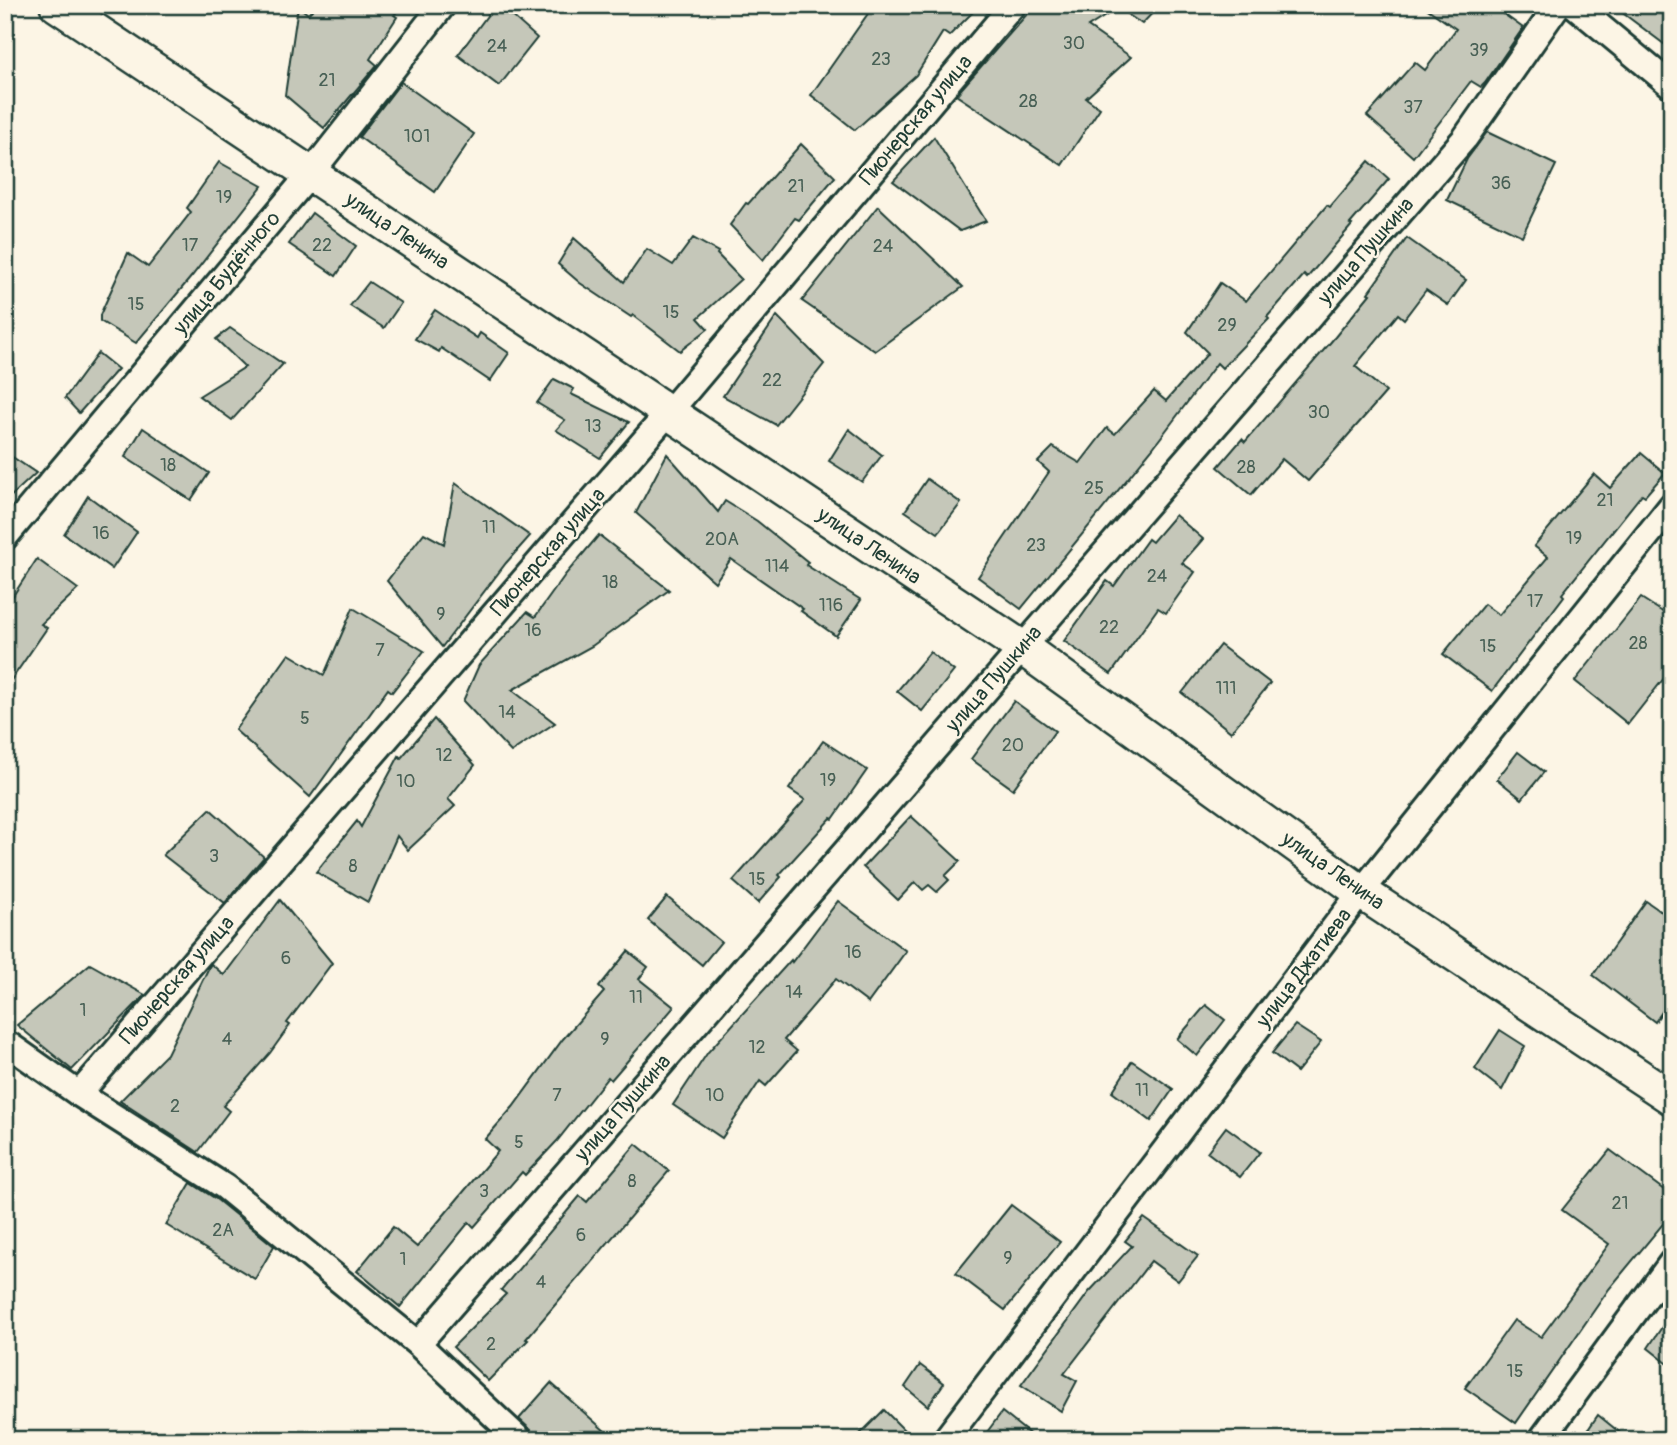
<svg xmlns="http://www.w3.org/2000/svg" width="1677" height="1445" font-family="Pangolin,sans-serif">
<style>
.building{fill:#c5c7b9;stroke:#1f3d34;stroke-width:2}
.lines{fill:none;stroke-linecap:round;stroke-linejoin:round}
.street-casing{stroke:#1f3d34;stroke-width:30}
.secondary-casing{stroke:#1f3d34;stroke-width:38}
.street{stroke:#fcf5e5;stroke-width:24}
.secondary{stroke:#fcf5e5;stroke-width:33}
.labels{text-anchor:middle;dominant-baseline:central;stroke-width:5;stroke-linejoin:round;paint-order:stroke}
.number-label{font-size:18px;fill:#486055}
.street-label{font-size:21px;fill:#1f3d34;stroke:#fcf5e5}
</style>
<rect width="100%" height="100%" fill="#fcf5e5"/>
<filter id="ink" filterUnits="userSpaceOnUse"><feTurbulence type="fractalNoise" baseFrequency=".0143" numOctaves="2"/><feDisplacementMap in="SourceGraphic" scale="14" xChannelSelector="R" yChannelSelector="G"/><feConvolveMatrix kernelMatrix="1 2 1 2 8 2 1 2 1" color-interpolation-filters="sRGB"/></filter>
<g filter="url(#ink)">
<!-- building -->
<g class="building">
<polygon points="317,5 403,5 394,15 397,17 370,59 377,65 324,128 285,95 298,6 308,14"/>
<polygon points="495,5 500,5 537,38 499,86 458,55"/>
<polygon points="874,5 980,5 949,36 943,32 916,75 855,130 811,95"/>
<polygon points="1035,5 1160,5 1142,24 1118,8 1088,27 1131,57 1086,98 1100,108 1062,165 956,95"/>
<polygon points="1422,5 1491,5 1523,28 1485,83 1481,87 1471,81 1413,157 1367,116 1415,62 1425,70 1456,29"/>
<polygon points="1612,5 1672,5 1672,50"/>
<polygon points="401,82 474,134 435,192 359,137"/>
<polygon points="1487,132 1556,165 1522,236 1447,200 1467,159"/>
<polygon points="934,137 986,221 960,231 893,181"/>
<polygon points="801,144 835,177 799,220 795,218 763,260 730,225 746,203 748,204"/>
<polygon points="1369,161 1389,179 1350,224 1352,225 1307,278 1304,275 1267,317 1269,319 1222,368 1217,363 1152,449 1021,609 978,577 1049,472 1038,462 1053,447 1080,463 1107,428 1115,434 1154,391 1166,401 1208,353 1187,332 1220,283 1246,301 1327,205 1330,207"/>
<polygon points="219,162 262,186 192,276 136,343 100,321 100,315 128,253 148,267 191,212 187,208"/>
<polygon points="878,206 963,287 875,351 802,301"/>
<polygon points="312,213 356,246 336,276 289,244"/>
<polygon points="574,238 624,282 647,249 673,265 693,238 718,252 717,254 741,279 698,318 708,329 680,351 633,315 631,317 580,283 558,264"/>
<polygon points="1407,238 1466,280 1448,305 1426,290 1404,319 1398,314 1355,366 1386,392 1308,481 1282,459 1251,495 1218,467 1242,439 1245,442 1335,337 1370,294 1368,293"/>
<polygon points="369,282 401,303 384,328 350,306"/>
<polygon points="435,310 477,338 480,333 509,353 490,381 441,348 439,352 415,339"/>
<polygon points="777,316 824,364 776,425 723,396"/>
<polygon points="230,328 283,364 232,420 199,396 245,367 216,339"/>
<polygon points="98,353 118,369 79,413 65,398"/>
<polygon points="554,379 574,389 571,394 629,422 600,458 556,430 565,420 537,403"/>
<polygon points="143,428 209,473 191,500 125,457"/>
<polygon points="849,429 882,455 862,482 829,461"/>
<polygon points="5,452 36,473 5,502"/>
<polygon points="1641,453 1665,473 1645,496 1642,494 1562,594 1564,596 1492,691 1443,654 1484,604 1499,615 1548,557 1534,546 1594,474 1610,488"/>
<polygon points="667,454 718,512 725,501 757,521 808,562 806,565 861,600 836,636 801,611 803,609 731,559 715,582 636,513"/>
<polygon points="927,479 961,503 938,533 905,511"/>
<polygon points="455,483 530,536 506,563 442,647 387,581 424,533 444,544"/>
<polygon points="88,496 137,532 112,569 64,534"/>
<polygon points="1175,515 1203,539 1182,563 1195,572 1166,613 1158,608 1111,674 1064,641 1107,581 1114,586 1148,539 1152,542"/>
<polygon points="599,535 669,590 592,646 512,690 555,723 511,752 463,701 479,665 527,612 535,617 565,575"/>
<polygon points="37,559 78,589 41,624 47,628 5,689 5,608"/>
<polygon points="1641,598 1672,618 1672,668 1628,724 1575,681"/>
<polygon points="353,608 424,651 392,692 388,689 310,797 235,730 289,654 324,675"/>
<polygon points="1220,645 1270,683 1231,732 1182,693"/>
<polygon points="930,652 954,671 922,711 897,691"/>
<polygon points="1014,701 1055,731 1013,789 971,759"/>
<polygon points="434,719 475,765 448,799 455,806 408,850 397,836 368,902 316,872 357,821 361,827 399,756 401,758"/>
<polygon points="823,741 867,770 833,819 831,818 779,875 781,877 758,903 733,881 805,800 789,789"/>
<polygon points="1518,752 1544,772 1522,799 1497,779"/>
<polygon points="210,809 264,857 225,903 163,855"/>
<polygon points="911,816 960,861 945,876 949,880 937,892 929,885 923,890 915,882 898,900 863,867"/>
<polygon points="667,897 721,942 702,965 648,920"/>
<polygon points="280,900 332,963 287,1023 290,1025 270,1053 223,1106 229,1111 198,1152 120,1101 167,1054 209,967 211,964 224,975"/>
<polygon points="838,901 906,951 868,1003 836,979 784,1040 797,1051 766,1086 760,1081 722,1138 673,1105 708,1052 791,960 792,962"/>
<polygon points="1646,901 1672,919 1672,997 1655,1022 1593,975"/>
<polygon points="628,951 648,967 639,979 674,1007 611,1080 608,1077 557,1141 525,1175 522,1172 474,1227 469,1222 400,1307 357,1271 393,1227 417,1247 498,1151 485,1139 513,1107 563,1039 604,992 599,987"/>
<polygon points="90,964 145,995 72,1070 17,1025"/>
<polygon points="1206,1005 1225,1020 1197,1056 1177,1039"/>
<polygon points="1295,1025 1321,1042 1297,1072 1272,1053"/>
<polygon points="1500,1030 1525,1046 1502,1090 1475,1069"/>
<polygon points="1132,1061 1173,1089 1151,1121 1112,1092"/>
<polygon points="1226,1127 1260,1152 1240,1177 1207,1152"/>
<polygon points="636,1144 669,1171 526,1339 528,1340 488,1381 453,1347 506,1294 501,1290 580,1196 587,1202"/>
<polygon points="1610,1150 1672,1196 1672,1213 1609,1289 1516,1423 1465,1388 1514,1320 1541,1337 1609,1244 1562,1210"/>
<polygon points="191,1183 216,1199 274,1246 255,1279 166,1225"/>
<polygon points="1011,1205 1060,1242 1005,1310 956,1273"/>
<polygon points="1144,1218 1198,1256 1178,1281 1151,1261 1064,1374 1077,1381 1061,1411 1021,1385 1089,1292 1132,1246 1125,1241"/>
<polygon points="1672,1312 1672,1367 1648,1348"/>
<polygon points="920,1365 944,1383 928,1406 905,1387"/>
<polygon points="551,1383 615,1440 534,1440 531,1430 519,1419"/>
<polygon points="884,1410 914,1440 854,1440"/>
<polygon points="1002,1412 1037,1440 996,1440 987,1432"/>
<polygon points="1598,1415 1629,1440 1581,1440"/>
</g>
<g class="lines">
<!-- street casing -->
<g class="street-casing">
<g id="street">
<polyline points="1574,5 1672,86"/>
<polyline points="5,537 311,173 443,5"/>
<polyline points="5,1042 79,1094 225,1187 418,1344 520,1440"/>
<polyline points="79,1094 669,412 1013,5"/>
<polyline points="418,1344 1465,138 1558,5"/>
<polyline points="945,1440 1361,892 1672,505"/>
<polyline points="1541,1440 1672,1262"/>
</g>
</g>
<!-- secondary casing -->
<g class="secondary-casing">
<polyline id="secondary" points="57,5 1021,647 1361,892 1672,1098"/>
</g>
<!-- street -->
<use href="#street" class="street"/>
<!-- secondary -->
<use href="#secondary" class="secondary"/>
</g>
</g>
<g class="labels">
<!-- number labels -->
<g class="number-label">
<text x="1074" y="43">30</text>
<text x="497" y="46">24</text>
<text x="1479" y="50">39</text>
<text x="881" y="59">23</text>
<text x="327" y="80">21</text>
<text x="1028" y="101">28</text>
<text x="1413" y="107">37</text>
<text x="417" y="136">101</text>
<text x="1501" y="183">36</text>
<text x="796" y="186">21</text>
<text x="224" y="197">19</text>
<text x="190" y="245">17</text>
<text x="322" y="245">22</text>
<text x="883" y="246">24</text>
<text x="136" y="304">15</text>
<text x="671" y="312">15</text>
<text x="1227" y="325">29</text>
<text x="772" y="380">22</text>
<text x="1319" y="412">30</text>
<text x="593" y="426">13</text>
<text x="168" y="465">18</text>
<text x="1246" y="467">28</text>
<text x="1094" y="488">25</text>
<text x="1605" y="500">21</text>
<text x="489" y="527">11</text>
<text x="101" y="533">16</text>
<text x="1574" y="538">19</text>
<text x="722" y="539">20А</text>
<text x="1036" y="545">23</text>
<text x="777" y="566">114</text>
<text x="1157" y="576">24</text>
<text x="610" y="582">18</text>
<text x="1535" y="601">17</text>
<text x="831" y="605">116</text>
<text x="441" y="614">9</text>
<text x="1109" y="627">22</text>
<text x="533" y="630">16</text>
<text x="1638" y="643">28</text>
<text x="1488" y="646">15</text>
<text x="380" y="650">7</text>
<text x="1226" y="688">111</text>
<text x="507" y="712">14</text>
<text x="305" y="718">5</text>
<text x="1013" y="745">20</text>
<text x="444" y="755">12</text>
<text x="828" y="780">19</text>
<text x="406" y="781">10</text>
<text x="214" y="856">3</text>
<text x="353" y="866">8</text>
<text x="757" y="879">15</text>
<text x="853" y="952">16</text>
<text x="286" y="958">6</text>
<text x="794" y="992">14</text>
<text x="636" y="997">11</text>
<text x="83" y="1010">1</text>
<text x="227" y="1039">4</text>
<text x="605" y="1039">9</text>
<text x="757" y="1047">12</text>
<text x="1142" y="1090">11</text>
<text x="557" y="1095">7</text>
<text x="715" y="1095">10</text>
<text x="175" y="1106">2</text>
<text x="519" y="1142">5</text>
<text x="632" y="1181">8</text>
<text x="484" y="1191">3</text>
<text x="1620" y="1203">21</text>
<text x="223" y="1230">2А</text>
<text x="581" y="1235">6</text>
<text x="1008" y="1258">9</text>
<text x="403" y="1259">1</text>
<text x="541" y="1282">4</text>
<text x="491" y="1344">2</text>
<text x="1515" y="1371">15</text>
</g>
<!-- street labels -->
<g class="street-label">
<text transform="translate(916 120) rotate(-50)">Пионерская улица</text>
<text transform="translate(397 231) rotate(34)">улица Ленина</text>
<text transform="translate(1366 251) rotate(-49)">улица Пушкина</text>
<text transform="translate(227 273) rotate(-50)">улица Будённого</text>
<text transform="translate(869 546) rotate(34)">улица Ленина</text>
<text transform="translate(548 552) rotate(-49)">Пионерская улица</text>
<text transform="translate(994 679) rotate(-49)">улица Пушкина</text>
<text transform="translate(1333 871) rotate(35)">улица Ленина</text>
<text transform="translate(1304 968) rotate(-53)">улица Джатиева</text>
<text transform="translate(177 980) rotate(-49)">Пионерская улица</text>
<text transform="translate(623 1108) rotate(-49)">улица Пушкина</text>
</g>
</g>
<!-- margin -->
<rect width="1677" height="1445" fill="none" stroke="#fcf5e5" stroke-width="28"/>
<rect x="14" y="14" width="1649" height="1417" fill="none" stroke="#1f3d34" stroke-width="2.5" filter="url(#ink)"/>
</svg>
